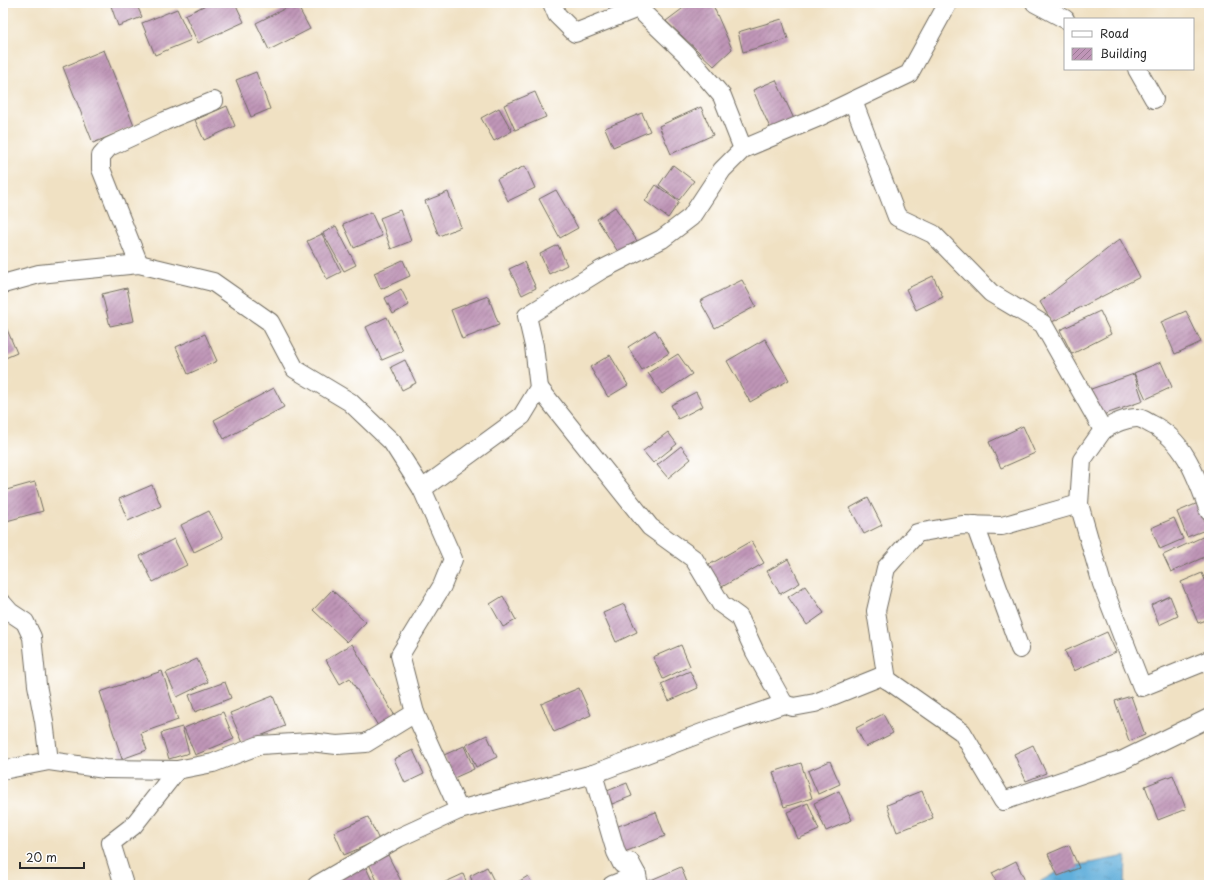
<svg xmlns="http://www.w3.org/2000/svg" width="1212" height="888" font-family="'Playpen Sans',sans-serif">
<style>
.water{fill:url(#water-ripples);stroke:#466c82}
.building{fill:url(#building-hatch)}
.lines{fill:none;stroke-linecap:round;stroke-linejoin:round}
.street-casing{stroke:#706b60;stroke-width:20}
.street{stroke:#fff;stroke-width:18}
</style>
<defs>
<pattern id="water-ripples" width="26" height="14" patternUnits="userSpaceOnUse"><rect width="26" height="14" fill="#61aeda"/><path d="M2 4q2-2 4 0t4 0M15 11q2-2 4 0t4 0" fill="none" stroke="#508eb1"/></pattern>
<pattern id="building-hatch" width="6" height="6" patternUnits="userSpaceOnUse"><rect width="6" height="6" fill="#bf95b7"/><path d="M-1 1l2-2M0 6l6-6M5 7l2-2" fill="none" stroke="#9b7a95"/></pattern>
</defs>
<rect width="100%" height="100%" fill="#fff"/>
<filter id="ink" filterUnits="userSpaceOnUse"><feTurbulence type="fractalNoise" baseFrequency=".025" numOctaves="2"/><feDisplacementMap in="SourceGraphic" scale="8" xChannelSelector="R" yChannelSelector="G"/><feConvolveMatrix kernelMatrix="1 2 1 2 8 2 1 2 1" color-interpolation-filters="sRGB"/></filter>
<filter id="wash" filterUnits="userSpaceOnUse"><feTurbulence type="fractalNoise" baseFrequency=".012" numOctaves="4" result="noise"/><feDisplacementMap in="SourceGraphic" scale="16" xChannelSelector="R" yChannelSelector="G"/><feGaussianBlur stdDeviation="0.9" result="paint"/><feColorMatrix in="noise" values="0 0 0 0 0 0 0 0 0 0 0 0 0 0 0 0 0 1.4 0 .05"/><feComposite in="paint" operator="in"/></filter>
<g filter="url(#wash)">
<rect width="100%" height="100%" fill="#f0e1c3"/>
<!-- water -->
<polygon class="water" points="1126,856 1125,885 1034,885 1064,868"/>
<g id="blocks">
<!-- building -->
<g class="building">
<polygon points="110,3 136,3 142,17 118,26"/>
<polygon points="210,3 235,3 244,22 198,43 185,15"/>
<polygon points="296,3 310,29 269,50 256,23"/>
<polygon points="690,3 712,3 732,49 714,66 666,21"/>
<polygon points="177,9 191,40 155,55 142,23"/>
<polygon points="782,19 788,39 743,52 738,32"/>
<polygon points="104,50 134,126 93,143 63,67"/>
<polygon points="256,72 270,109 251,117 236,80"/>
<polygon points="776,80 794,119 771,130 753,90"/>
<polygon points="535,92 546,117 515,130 504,105"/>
<polygon points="227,106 235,126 204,140 195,120"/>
<polygon points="701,107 713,135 671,154 659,126"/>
<polygon points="499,108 512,131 494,141 481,118"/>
<polygon points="642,113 650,131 613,147 605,128"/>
<polygon points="673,165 694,181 679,200 659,185"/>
<polygon points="525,166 535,188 508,201 497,179"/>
<polygon points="656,185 679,202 668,218 645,201"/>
<polygon points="556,190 578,228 560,238 539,199"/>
<polygon points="448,192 461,227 439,236 425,201"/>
<polygon points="615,207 639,244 620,255 597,219"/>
<polygon points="400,210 411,241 391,249 380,218"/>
<polygon points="371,212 382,236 354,248 343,224"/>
<polygon points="336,226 356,265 344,271 323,233"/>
<polygon points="322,234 341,272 327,279 307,241"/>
<polygon points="1120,239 1140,277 1052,322 1040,302"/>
<polygon points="558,245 567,265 549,274 540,254"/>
<polygon points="403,260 410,276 381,289 374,273"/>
<polygon points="524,262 536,288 522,295 509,269"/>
<polygon points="933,276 943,297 916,310 906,289"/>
<polygon points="742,280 756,306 715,328 700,301"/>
<polygon points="127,288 134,321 110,326 102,294"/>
<polygon points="401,289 409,305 393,314 385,298"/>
<polygon points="488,296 499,325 462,339 451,310"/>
<polygon points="1100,311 1111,334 1072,354 1060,330"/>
<polygon points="1186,311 1201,342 1175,354 1161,322"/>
<polygon points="387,317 403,351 382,360 366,327"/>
<polygon points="3,320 17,353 3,359"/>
<polygon points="655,330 669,353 642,370 628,347"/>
<polygon points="205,334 217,361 188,374 176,347"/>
<polygon points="765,339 789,380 750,402 727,361"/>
<polygon points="678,354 692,374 662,394 648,373"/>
<polygon points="610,355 628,385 608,397 590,367"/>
<polygon points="405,360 416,383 402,390 391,367"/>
<polygon points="1161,362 1172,387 1146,399 1134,373"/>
<polygon points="1134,374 1143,401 1100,416 1091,389"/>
<polygon points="274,388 284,407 224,439 214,420"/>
<polygon points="696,392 703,406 678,419 671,405"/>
<polygon points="1023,426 1035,453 1001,468 989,442"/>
<polygon points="668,432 677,444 653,463 643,451"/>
<polygon points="681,446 691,459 668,478 657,465"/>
<polygon points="35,482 43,511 3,522 3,491"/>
<polygon points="152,485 161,506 128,521 119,499"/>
<polygon points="868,498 882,525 864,534 850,508"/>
<polygon points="1198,503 1208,529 1187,537 1177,512"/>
<polygon points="209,511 223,538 194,552 181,525"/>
<polygon points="1174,518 1183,539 1160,549 1151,528"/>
<polygon points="1209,534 1209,555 1171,572 1163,555"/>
<polygon points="174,539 187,565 153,582 140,556"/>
<polygon points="751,541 764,563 720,588 707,566"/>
<polygon points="788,559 800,583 780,594 767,571"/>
<polygon points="1209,570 1209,580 1205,572"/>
<polygon points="1202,573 1209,589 1209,619 1198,623 1181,582"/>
<polygon points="805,586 824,613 807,625 788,597"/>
<polygon points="332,590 366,622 347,642 313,610"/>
<polygon points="503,596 516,620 503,627 490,604"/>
<polygon points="1170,596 1178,616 1159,625 1151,605"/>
<polygon points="624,604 637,632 616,642 603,613"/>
<polygon points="1107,632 1116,652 1074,671 1065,651"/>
<polygon points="352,644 395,716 378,726 350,678 340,684 326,660"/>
<polygon points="681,645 690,666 663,679 653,657"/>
<polygon points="197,659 208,682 177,697 166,673"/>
<polygon points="162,671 178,720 141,733 147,750 122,759 100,692"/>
<polygon points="690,671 698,688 669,701 661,684"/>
<polygon points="225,682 231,698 195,712 189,695"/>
<polygon points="579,688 591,715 554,732 541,704"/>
<polygon points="273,696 285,726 243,743 230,713"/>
<polygon points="1131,696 1145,735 1129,741 1115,701"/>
<polygon points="223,712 234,739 195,755 184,728"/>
<polygon points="883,714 893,733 866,747 856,728"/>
<polygon points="182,727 189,753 169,759 161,733"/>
<polygon points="487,735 497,757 476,767 466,745"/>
<polygon points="1033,745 1046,773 1026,781 1014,754"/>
<polygon points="464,746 474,769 454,778 444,755"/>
<polygon points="413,750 424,774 405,783 394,759"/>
<polygon points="830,761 840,784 818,794 808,771"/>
<polygon points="801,763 812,798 784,807 773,772"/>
<polygon points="1173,775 1186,809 1158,820 1145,786"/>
<polygon points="627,783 632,796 612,804 607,791"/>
<polygon points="839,791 852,820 826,831 814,803"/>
<polygon points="922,791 933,818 897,832 887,805"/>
<polygon points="808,803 819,830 798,839 787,812"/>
<polygon points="656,812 665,836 622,853 613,828"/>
<polygon points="368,817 379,840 344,855 334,832"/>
<polygon points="1069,845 1079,868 1058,876 1048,854"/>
<polygon points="388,855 403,885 379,885 369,864"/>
<polygon points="1016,861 1027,885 998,885 992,873"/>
<polygon points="364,863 374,885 327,885"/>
<polygon points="487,867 496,885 474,885 470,876"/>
<polygon points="681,867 688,885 644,885 644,883"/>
<polygon points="463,874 468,885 439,885"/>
<polygon points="528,876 533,885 513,885"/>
</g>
</g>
</g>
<g filter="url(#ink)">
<use href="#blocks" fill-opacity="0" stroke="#706b60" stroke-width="1"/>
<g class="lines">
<!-- street casing -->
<g class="street-casing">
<g id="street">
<polyline points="552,3 557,15 575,33 638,8 686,54 722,96 743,149"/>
<polyline points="1035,3 1065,19"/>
<polyline points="1137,69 1154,99"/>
<polyline points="853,101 897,217 933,234 991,293 1043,324 1103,430 1082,460 1079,504 1102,584 1142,687 1209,660"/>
<polyline points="139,264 101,169 101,156 109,147 165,121 214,101"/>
<polyline points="3,284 39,274 139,264 213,282 270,322 295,369 350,402 392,442 422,489 522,416 539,388 534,346 527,316 601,270 662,239 691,217 722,170 743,149 819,117 909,74 948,3"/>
<polyline points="539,388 650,527 694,559 721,604 739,617 755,652 784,704"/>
<path d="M1103 430C1114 424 1124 418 1137 418 1142 418 1147 422 1151 424 1185 440 1197 478 1209 511"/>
<polyline points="975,525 1020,649"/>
<polyline points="3,604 10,612 25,622 32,637 37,685 44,721 49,761"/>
<polyline points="887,680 876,611 886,568 917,533 962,525 1002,526 1079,504"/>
<polyline points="415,713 459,810"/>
<polyline points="3,770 49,761 105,769 177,770 213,763 260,745 310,742 337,745 366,743 415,713 400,655 442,586 453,559 422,489"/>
<polyline points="593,774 616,852 622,864 630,862 637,875 639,885"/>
<polyline points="124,885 111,843 133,826 177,770"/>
<polyline points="317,885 398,838 459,810 593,774 731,722 784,704 793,707 815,703 882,676 962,732 1003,801 1123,760 1209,718"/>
<polyline points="612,885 637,875"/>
</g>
</g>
<!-- street -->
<use href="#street" class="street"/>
</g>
</g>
<!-- margin -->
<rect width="1212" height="888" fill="none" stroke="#fff" stroke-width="16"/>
<!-- legend -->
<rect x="1064" y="18" width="130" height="52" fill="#ffffff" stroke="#aaaaaa"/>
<rect x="1072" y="31" width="20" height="6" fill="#ffffff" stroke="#aaaaaa"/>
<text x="1100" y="38" font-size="12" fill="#2b2b2b">Road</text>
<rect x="1072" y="48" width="20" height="12" fill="url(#building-hatch)" stroke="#aaaaaa"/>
<text x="1100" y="58" font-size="12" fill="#2b2b2b">Building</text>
<!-- scale -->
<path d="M20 862v6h64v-6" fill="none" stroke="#2b2b2b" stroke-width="2"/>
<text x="26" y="862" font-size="12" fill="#2b2b2b" stroke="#ffffff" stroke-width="3" paint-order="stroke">20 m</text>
</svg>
